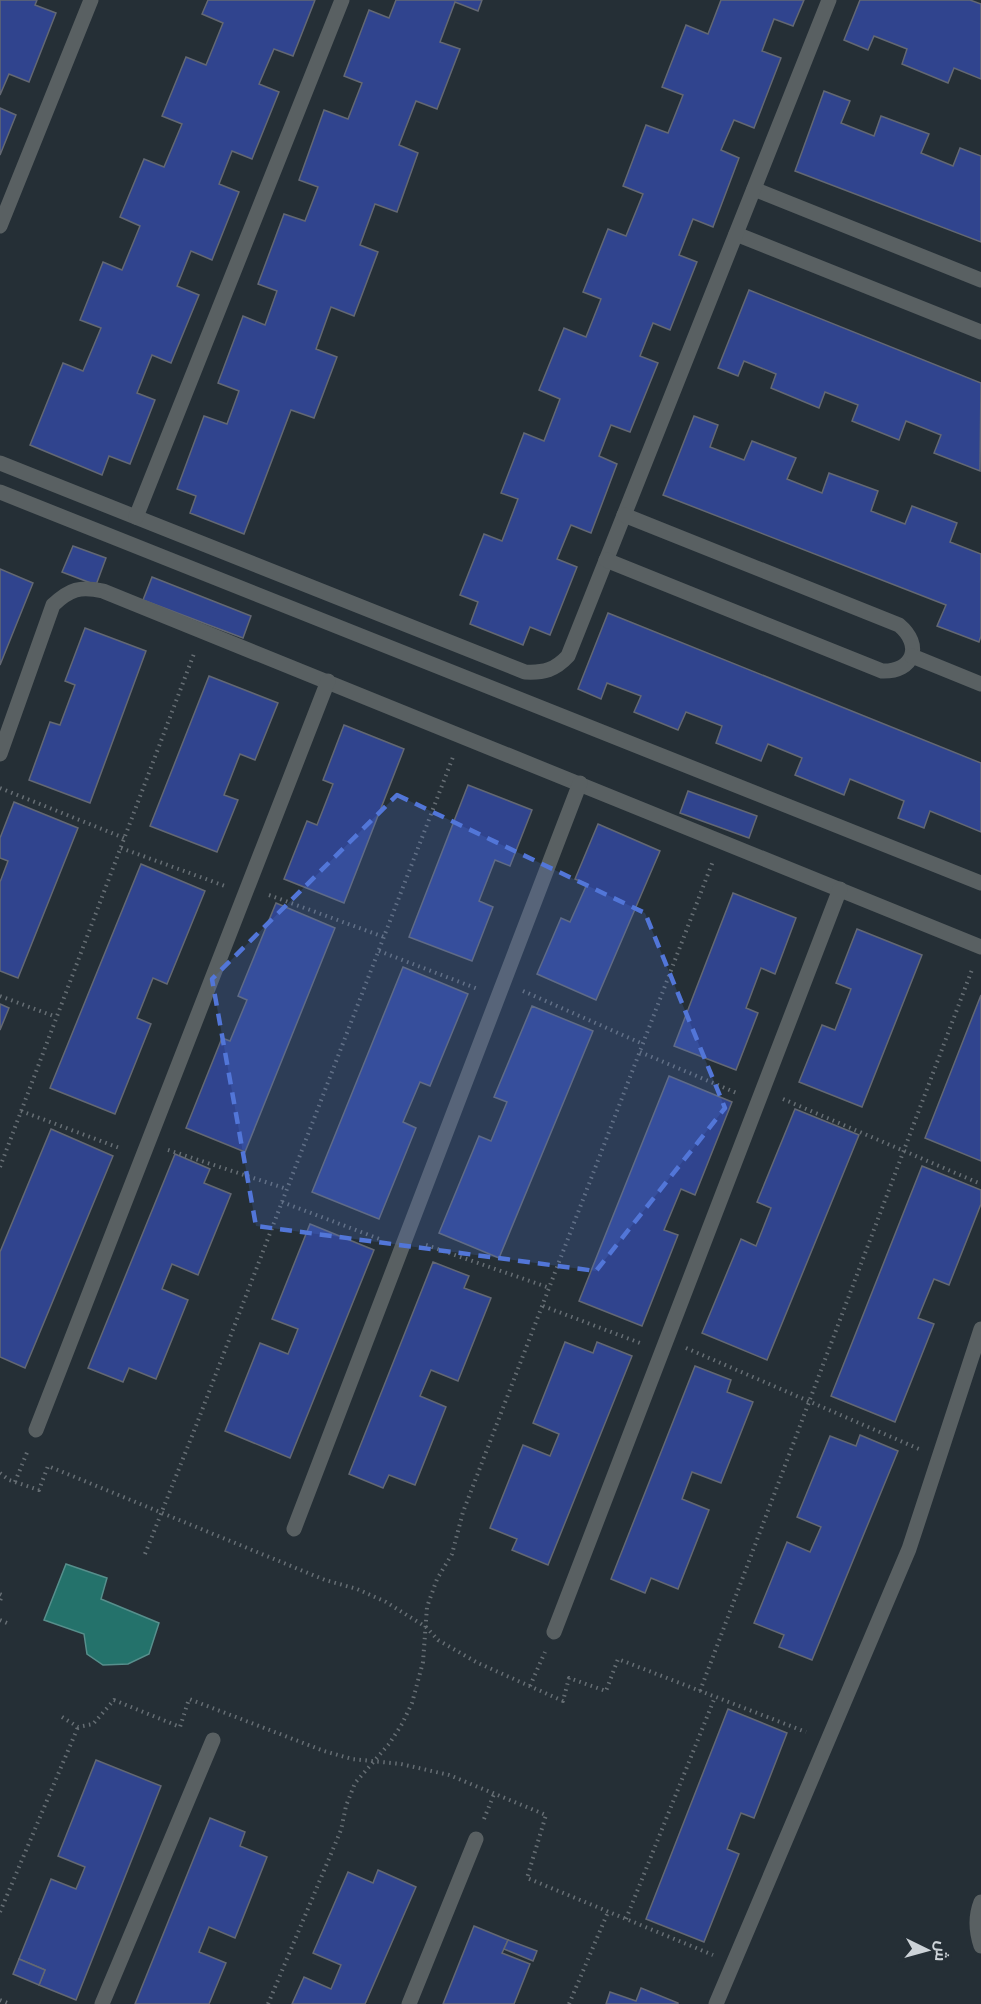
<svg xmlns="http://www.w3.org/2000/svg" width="981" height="2004" font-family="Cabin,Cairo,sans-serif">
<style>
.water{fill:#24726b;stroke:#578f8c;stroke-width:1.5}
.building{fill:#30448e;stroke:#636873;stroke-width:1.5}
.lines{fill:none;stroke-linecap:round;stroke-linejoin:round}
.path{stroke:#666e74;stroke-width:4;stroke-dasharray:1.5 4.5;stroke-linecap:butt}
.lane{stroke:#596062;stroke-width:15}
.street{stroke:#596062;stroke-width:15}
.marked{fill:#5276d8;fill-opacity:0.2;stroke:#5276d8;stroke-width:4.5;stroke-dasharray:12 8;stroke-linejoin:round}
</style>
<rect width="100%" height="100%" fill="#252f36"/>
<!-- water -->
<polygon class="water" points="66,1564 107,1578 101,1599 159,1623 149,1654 128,1664 103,1665 87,1654 84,1634 44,1620"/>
<!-- building -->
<g class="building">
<polygon points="0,0 37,0 35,5 56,13 29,82 9,74 0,95"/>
<polygon points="208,0 315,0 293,56 274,49 259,84 279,92 252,159 232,151 219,184 239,192 212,260 191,251 177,286 199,295 171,363 152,355 137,393 155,400 130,464 109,456 102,475 30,445 63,363 83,371 101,328 80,320 103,262 122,270 140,226 120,217 144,159 164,167 182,124 162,116 186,57 206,65 223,23 202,14"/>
<polygon points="396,0 482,0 478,11 455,2 440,42 460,49 437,109 416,101 399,145 418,153 397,212 375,204 360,245 378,252 354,316 331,307 316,349 337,357 314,418 291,410 244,534 190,513 196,496 177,489 204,416 227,424 239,391 218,383 243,316 265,325 277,291 258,284 284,214 305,221 318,187 299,180 324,110 348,119 362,83 344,76 369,10 389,18"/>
<polygon points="721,0 804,0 793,26 774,19 762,51 781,58 754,128 734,120 721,150 739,158 713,227 693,219 679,255 697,262 670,330 653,323 640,356 658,363 630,432 611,425 599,456 617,464 591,533 571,525 557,559 577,567 550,635 530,627 523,645 470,624 478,602 460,595 484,534 502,541 518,499 501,493 524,433 544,441 560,399 539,390 564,328 586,337 601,299 583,292 608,229 626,236 643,194 623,186 646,125 668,133 683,95 662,87 686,25 708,34"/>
<polygon points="860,0 970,0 981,4 981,79 954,68 948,83 902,64 907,49 874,36 868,50 844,40"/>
<polygon points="824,91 850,101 841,123 874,136 881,116 929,134 921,153 953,166 960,148 981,156 981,242 795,171"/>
<polygon points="0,108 16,115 0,155"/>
<polygon points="749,290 981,383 980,471 934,453 941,435 906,421 899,440 852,421 858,405 825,392 819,408 771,388 776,374 744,361 738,376 718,368"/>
<polygon points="694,416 718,425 710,447 744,460 752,441 796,458 787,479 822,493 829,473 878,491 871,511 905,524 912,506 957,523 950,542 981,554 981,636 979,642 937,626 946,605 663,495"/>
<polygon points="73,546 106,558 96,585 62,572"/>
<polygon points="0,569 33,583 0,665"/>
<polygon points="152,577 251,616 243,638 143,600"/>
<polygon points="608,613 981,763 981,832 930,811 924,828 898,818 904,801 850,779 844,795 795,775 802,758 768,744 761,761 716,743 722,726 686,712 678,730 634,712 641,696 607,683 601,699 578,689"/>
<polygon points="85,628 146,651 90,803 29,780 50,722 60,725 75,685 65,681"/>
<polygon points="209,676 278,703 255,760 240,754 224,795 238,800 217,852 150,826"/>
<polygon points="344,725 404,749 344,903 284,879 307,821 317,825 333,784 323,780"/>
<polygon points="468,785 532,810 510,866 495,860 479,901 493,907 472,961 409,937"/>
<polygon points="688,791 757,816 749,838 680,813"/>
<polygon points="14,802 78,828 18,978 0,971 0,882 8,861 0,858 0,838"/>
<polygon points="598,824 660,851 596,1000 537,974 561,918 570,922 587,884 575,879"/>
<polygon points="141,864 205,891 167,984 153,978 137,1018 151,1024 115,1114 50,1088"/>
<polygon points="733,893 796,918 775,974 761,968 746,1008 758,1013 736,1070 674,1046"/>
<polygon points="276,903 335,928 245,1152 186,1128 222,1038 230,1041 247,1000 238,996"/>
<polygon points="857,929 922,955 862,1107 799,1082 822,1025 835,1030 851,989 836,983"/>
<polygon points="403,967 468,994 430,1086 420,1082 403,1122 416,1128 379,1219 312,1192"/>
<polygon points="981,995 981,1161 925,1138"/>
<polygon points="0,1004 9,1008 0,1030"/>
<polygon points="532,1006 593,1031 499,1258 439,1233 479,1136 491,1141 507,1102 494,1097"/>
<polygon points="669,1076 732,1102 695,1195 681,1189 664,1230 678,1235 642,1326 579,1301"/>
<polygon points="795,1109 859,1135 767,1360 702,1333 741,1239 756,1246 771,1208 757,1202"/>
<polygon points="51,1129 113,1156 25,1368 0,1357 0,1252"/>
<polygon points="175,1154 210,1169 204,1183 231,1194 198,1275 172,1264 162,1289 188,1300 156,1379 129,1368 123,1382 88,1368"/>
<polygon points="922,1166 981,1190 981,1204 949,1285 934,1279 918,1318 934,1324 895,1422 831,1396"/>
<polygon points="310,1224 374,1250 290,1458 225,1431 260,1343 288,1354 298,1329 272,1319"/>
<polygon points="433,1262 469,1276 464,1288 491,1298 458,1381 431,1370 420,1396 446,1407 415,1485 389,1475 383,1488 349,1474"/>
<polygon points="565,1342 593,1353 597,1342 632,1356 548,1565 512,1550 517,1539 490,1528 523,1445 550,1456 559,1434 533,1423"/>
<polygon points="695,1366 731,1380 727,1392 753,1402 721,1483 692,1472 682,1499 709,1510 678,1589 651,1578 645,1593 611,1579"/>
<polygon points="860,1435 898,1451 812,1660 779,1647 784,1635 754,1623 787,1542 810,1552 821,1527 797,1517 830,1436 856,1446"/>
<polygon points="728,1709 787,1733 754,1818 741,1813 727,1849 739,1854 704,1942 646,1919"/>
<polygon points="96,1760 161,1786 76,2000 39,1985 45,1970 19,1959 51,1879 76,1889 85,1867 58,1856"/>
<polygon points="210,1818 245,1832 240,1846 267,1857 235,1938 209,1927 199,1952 226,1963 209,2004 135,2004"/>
<polygon points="378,1870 416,1887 365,2004 292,2004 304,1977 331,1989 341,1965 313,1953 348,1872 373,1883"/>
<polygon points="474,1926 508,1940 502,1953 530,1964 514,2004 443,2004"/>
<polygon points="508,1940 537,1951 533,1961 504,1949"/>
<polygon points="19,1959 45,1970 39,1985 13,1974"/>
<polygon points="641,1988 678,2003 678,2004 606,2004 610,1992 636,2001"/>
</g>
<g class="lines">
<!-- path -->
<g class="path">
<polyline points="0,788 124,838"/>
<polyline points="121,848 225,886"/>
<polyline points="269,895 384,937"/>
<polyline points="379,951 478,989"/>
<polyline points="523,991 643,1044"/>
<polyline points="0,996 56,1017"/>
<polyline points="640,1052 739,1094"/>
<polyline points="783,1099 981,1184"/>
<polyline points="21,1111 122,1149"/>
<polyline points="168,1150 287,1189"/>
<polyline points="0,1167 195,651"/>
<polyline points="282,1202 382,1240"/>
<polyline points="426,1245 550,1288"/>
<polyline points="543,1306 640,1343"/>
<polyline points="686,1348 919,1449"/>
<polyline points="0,1473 9,1480 39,1490 48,1466 325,1580 357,1589 386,1602 426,1627 438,1640 478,1663 563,1701 569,1678 606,1691 618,1659 806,1732"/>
<polyline points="15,1482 28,1450"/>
<polyline points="145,1554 194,1431 453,757"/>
<polyline points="0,1594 2,1595 0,1601"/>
<polyline points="0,1620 9,1624"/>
<polyline points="530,1686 545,1652"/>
<polyline points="700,1691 973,967"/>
<polyline points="62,1717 78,1727 93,1724 114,1700 180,1727 189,1699 324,1751 352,1759 401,1764 449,1775 546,1815 527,1878 713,1955"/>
<polyline points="484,1819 494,1794"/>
<polyline points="0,1912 78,1727"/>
<polyline points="626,1919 715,1697"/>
<polyline points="0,2000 10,2004"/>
<polyline points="268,2004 341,1830 346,1806 355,1783 389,1744 402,1724 412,1703 423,1662 427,1607 437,1579 452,1554 463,1512 713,861"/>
<polyline points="569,2004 608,1912"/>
</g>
<!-- lane -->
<path class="lane" d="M981 1902C975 1917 976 1931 981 1946"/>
<!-- street -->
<g class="street">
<polyline points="754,189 981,280"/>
<polyline points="0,226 91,0"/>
<polyline points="736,234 981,332"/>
<path d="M0 463 525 672C544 673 555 670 568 656L829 0"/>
<polyline points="0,492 981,883"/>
<polyline points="136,517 342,0"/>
<path d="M606 560 882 671C914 672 923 645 899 625L624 515"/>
<polyline points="912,656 981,684"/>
<path d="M0 754 53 605C70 589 80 586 103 591L981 947"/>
<polyline points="36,1430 328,681"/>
<polyline points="294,1529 580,783"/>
<polyline points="554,1632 840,889"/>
<polyline points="102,2004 213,1740"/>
<polyline points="409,2004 476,1839"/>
<polyline points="716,2004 909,1549 981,1329"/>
</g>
</g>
<!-- marked area -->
<path class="marked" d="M397 795 645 913 725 1108 596 1271 256 1226 212 979Z"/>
<!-- north arrow -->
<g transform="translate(927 1950) rotate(95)" stroke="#252f36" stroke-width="4.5" paint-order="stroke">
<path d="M0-4.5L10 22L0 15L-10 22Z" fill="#cdd3d8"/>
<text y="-9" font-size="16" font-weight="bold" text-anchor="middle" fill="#cdd3d8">ش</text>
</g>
</svg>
